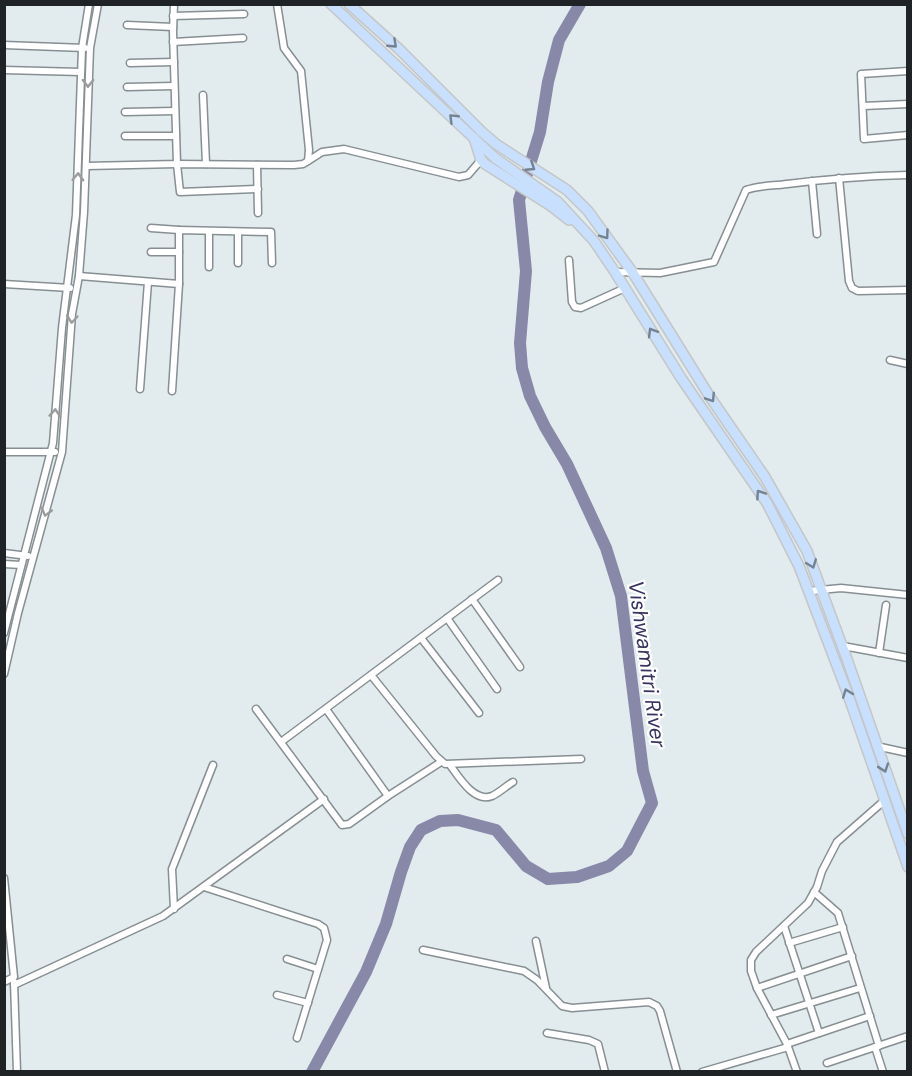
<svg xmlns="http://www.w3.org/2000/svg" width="912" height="1076" font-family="'DM Sans',sans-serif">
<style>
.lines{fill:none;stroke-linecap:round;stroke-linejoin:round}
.river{stroke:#8888a9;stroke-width:12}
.street-casing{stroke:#878f92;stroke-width:9}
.primary-casing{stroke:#c5c6c6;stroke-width:12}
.street{stroke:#fff;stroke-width:6}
.primary{stroke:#c8e0fd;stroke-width:9}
.oneway{stroke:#748291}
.oneway2{stroke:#9b9c9d}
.labels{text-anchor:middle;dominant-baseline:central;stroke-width:4.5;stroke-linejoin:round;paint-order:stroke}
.water-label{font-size:21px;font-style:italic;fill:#363261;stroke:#fff}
</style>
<rect width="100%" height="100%" fill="#e2ebee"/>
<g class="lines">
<!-- river -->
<polyline class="river" points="312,1072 366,972 386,924 401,872 410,847 421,830 440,821 458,820 496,830 526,866 548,879 577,877 609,866 627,851 652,803 643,771 621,596 606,548 567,464 545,427 530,396 522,368 520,343 526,271 519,200 540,132 548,82 559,40 580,4"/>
<!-- street casing -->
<g class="street-casing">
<g id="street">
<polyline points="173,16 244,14"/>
<polyline points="127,25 173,27"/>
<polyline points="173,42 243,38"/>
<polyline points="4,45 85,48"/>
<polyline points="130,63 174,62"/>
<polyline points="4,70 81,72"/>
<polyline points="908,71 861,74 864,139 908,135"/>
<polyline points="127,87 174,86"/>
<polyline points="203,95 206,164"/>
<polyline points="863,106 908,104"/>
<polyline points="125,112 175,111"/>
<polyline points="125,136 176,136"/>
<polyline points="308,161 322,152 344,149 459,177 468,175 481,160"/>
<polyline points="257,165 258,213"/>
<polyline points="86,166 177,164 173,32 174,4"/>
<polyline points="839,178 849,281 852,288 858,291 908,290"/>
<polyline points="812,181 817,234"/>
<polyline points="258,189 180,192 177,164 294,165 303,164 308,161 309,150 301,71 284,48 277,4"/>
<polyline points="151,228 179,230"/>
<polyline points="238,233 238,263"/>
<polyline points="151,252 179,252"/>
<polyline points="569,260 572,302 575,307 581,308 625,288"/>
<polyline points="209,267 209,232"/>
<path d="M615 272 660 273 714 262 746 190C759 185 773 186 787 184 827 179 867 176 908 175"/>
<polyline points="79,276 179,284 172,391"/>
<polyline points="4,284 70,288"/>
<polyline points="179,284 179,230 271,232 272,263"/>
<polyline points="890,360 908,364"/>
<polyline points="140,389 148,282"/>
<polyline points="4,452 55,452"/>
<polyline points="4,553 28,556"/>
<polyline points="4,564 21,565"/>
<polyline points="810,591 841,588 908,595"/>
<polyline points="472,599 520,667"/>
<polyline points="447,618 497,689"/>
<polyline points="4,633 53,443 62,328 76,215 82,48 89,4"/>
<polyline points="421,638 479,713"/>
<polyline points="843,646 908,658"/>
<polyline points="879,653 886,605"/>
<polyline points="4,674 18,613 62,452 72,314 79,276 84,212 90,48 98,4"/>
<polyline points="371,675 436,756 445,764 581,759"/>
<polyline points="256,709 342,825 349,824 388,796 441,762"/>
<polyline points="326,709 388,796"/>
<polyline points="281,742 498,580"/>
<polyline points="876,746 908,753"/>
<path d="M450 765C459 777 474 803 492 796 499 793 506 786 513 782"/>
<polyline points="4,878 14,977 4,982"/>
<polyline points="204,887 318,924 324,928 327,940 297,1038"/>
<polyline points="814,892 838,913 879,1046"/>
<polyline points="174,909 172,869 213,765"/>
<polyline points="784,926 819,1033"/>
<polyline points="536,941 546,988"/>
<polyline points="789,943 843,927"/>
<polyline points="423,950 524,971 537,980 562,1006 572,1008 649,1002 657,1006 660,1011 677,1072"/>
<polyline points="287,959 318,969"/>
<polyline points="14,982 17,1072"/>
<polyline points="14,985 163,916 324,799"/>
<polyline points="757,988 852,956"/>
<polyline points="277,995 308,1003"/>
<polyline points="771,1015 860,988"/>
<polyline points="547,1033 589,1040 598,1044 605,1072"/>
<polyline points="787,1044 870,1016"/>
<polyline points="875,1047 883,1072"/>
<polyline points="827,1063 908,1036"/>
<polyline points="702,1072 788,1047"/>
<polyline points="797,1072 787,1044 757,988 751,971 751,960 756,952 808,903 817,887 822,871 837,842 885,800"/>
</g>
</g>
<!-- primary casing -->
<g class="primary-casing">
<g id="primary">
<polyline points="331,4 495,158 558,202 594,241 615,272 681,378 767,503 799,566 847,692 908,867"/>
<polyline points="349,4 399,49 482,132 496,144 567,190 588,211 633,273 710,397 765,477 807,551 847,659 908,834"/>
<polyline points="474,138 481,160 485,164 551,206 569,220"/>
</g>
</g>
<!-- street -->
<use href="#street" class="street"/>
<!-- primary -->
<use href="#primary" class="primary"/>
</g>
<!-- one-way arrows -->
<defs><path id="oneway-chevron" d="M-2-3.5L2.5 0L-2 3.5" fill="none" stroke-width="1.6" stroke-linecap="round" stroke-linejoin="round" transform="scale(1.5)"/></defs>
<g class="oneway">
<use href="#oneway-chevron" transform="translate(393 44) rotate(43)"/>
<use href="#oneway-chevron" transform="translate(453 118) rotate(-136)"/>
<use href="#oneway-chevron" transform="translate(531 167) rotate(33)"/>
<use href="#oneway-chevron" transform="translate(605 235) rotate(54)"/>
<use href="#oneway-chevron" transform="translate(652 332) rotate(-121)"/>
<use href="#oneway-chevron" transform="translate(711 398) rotate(57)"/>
<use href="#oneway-chevron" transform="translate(760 494) rotate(-124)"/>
<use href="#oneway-chevron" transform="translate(812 564) rotate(69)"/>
<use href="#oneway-chevron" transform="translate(847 693) rotate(-110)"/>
<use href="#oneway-chevron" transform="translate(884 768) rotate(71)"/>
</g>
<g class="oneway2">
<use href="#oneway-chevron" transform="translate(88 83) rotate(91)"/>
<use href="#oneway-chevron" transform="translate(78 177) rotate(-88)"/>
<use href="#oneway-chevron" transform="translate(72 319) rotate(95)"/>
<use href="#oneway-chevron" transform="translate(55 413) rotate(-86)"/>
<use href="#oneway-chevron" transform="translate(46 512) rotate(105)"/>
</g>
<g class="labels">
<!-- water labels -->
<g class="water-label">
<text transform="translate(647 664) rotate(82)">Vishwamitri River</text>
</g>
</g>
<!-- border -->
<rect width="912" height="1076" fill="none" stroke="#202325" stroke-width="12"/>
</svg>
